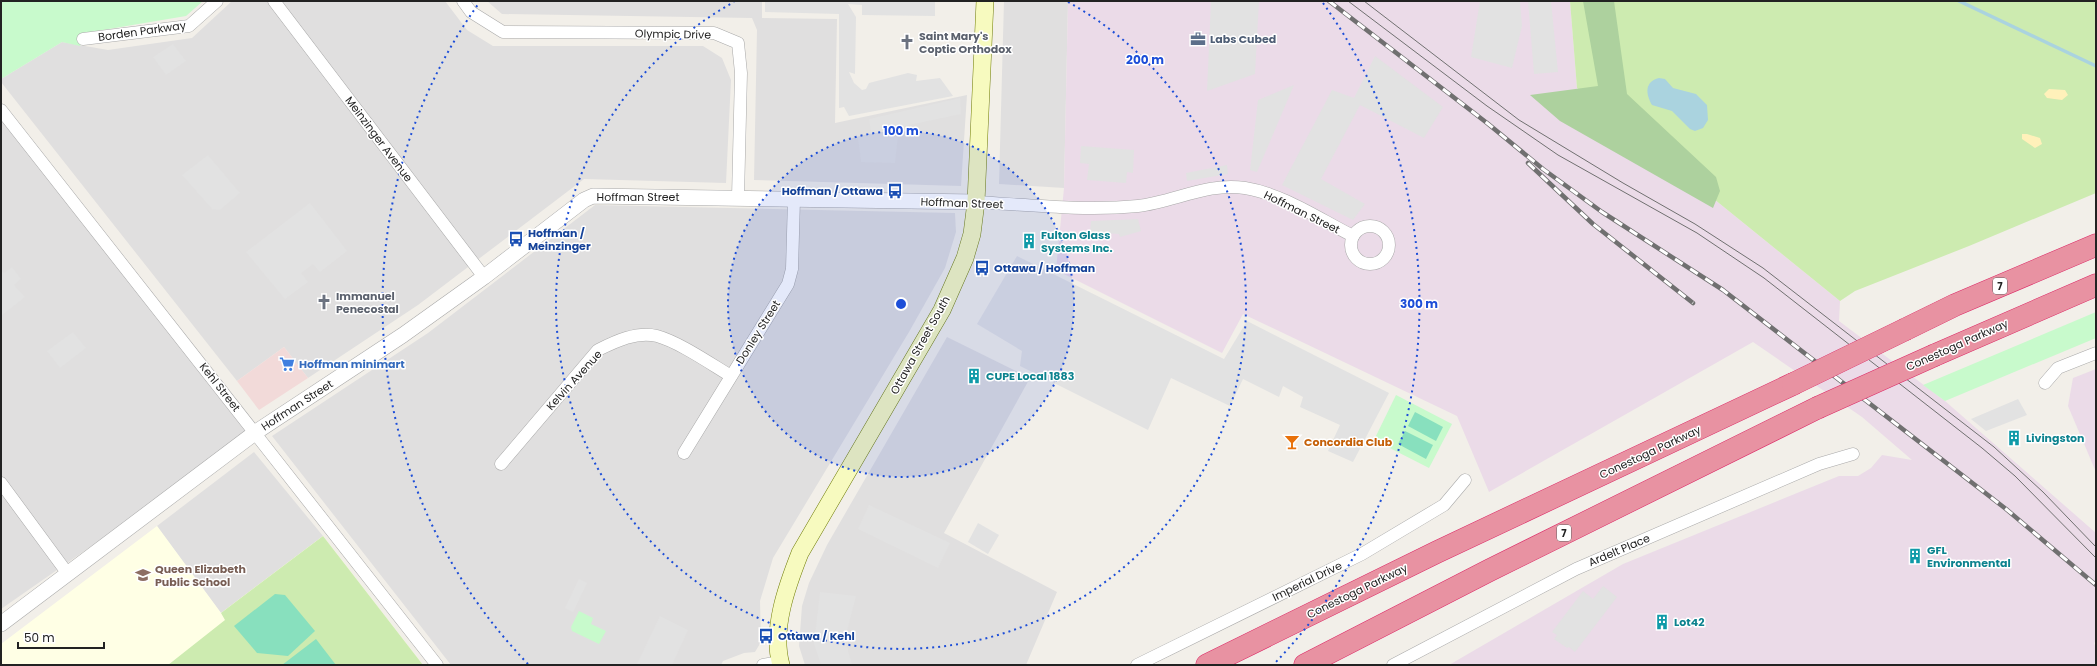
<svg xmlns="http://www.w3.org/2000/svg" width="2097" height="666" font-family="Poppins,sans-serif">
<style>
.residential{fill:#e0dfdf}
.commercial{fill:#f2dad9}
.industrial{fill:#ebdbe8}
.education{fill:#ffffe5}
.grass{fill:#cdebb0}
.forest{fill:#add19e}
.sand{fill:#fff1ba}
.park{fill:#c8facc}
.pitch{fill:#88e0be}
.parking{fill:#e2e2e2}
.water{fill:#aad3df}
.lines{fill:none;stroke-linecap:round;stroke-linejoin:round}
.stream{stroke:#aad3df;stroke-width:3.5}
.minor-casing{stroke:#a9a9a9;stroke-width:13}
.tertiary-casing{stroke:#a9a9a9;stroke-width:16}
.secondary-casing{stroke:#707d05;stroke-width:18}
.motorway-casing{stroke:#dc2a67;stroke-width:23}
.minor{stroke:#fff;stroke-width:12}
.tertiary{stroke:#fff;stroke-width:15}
.secondary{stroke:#f7fabf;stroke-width:17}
.motorway{stroke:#e892a2;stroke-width:22}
.tram{stroke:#707070;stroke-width:1}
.rail-casing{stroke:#707070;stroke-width:4.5}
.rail{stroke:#fff;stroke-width:3;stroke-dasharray:9;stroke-linecap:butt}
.motorway-bridge-casing{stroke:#dc2a67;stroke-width:23;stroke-linecap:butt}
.motorway-bridge{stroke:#e892a2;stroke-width:22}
.ring{fill:none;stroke:#1d4ed8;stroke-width:2;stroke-dasharray:2 4}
.labels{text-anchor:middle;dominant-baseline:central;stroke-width:3;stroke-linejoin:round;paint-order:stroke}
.shield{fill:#fff;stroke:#646464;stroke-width:1}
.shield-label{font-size:10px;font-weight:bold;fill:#222}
.street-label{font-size:11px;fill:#222;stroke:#fff}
.worship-label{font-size:11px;font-weight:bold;fill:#5b616d;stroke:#fff;text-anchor:start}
.service-label{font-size:11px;font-weight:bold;fill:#4e5e75;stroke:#fff;text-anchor:start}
.transit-label{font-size:11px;font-weight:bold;fill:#164399;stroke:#fff;text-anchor:start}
.culture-label{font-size:11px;font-weight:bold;fill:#0d838f;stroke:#fff;text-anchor:start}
.shop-label{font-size:11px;font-weight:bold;fill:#366cbe;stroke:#fff;text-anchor:start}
.food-label{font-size:11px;font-weight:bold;fill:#c56008;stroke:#fff;text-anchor:start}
.education-label{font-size:11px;font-weight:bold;fill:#785e54;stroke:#fff;text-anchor:start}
.centre{fill:#1d4ed8;stroke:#fff;stroke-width:2}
.ring-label{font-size:12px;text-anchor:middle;font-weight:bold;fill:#1d4ed8;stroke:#fff;stroke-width:3;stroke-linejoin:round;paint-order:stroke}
</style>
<rect width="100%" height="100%" fill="#f2efe9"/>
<!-- residential -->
<g class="residential">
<polygon points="232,1 445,1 467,30 493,46 703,46 722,58 731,80 726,183 584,179 418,305 308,378 284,347 237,381 1,82 1,79 62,42 108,50 192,38"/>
<polygon points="487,1 762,1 762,18 837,19 835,123 967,95 961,186 754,180 757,30 752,18 502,14"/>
<polygon points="1004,1 1068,1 1064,188 999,184"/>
<polygon points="1,112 255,432 1,609"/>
<polygon points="595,205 955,213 956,232 945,268 909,332 773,558 760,601 761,642 755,652 744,653 723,661 721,665 451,665 272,436 428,333"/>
<polygon points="947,337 1030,378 944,533 1057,592 1026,665 805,665 799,646 802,606 809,583 827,545"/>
<polygon points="254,452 323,536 221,613 157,526"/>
</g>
<!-- commercial -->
<polygon class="commercial" points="284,347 308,378 259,410 237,381"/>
<!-- industrial -->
<g class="industrial">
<polygon points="1068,1 1570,1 1577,88 1840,301 1839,321 1945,401 2096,533 2096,641 2094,643 2096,648 2096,665 1449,665 1623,564 1839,476 1858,476 1871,468 1882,455 1912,460 1862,417 1753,342 1489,492 1457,416 1243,314 1222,353 1056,270 1064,188"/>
<polygon points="2096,369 2096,472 2068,406 2073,378"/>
</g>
<!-- education -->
<polygon class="education" points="157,526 221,613 323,536 423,665 1,665 1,644"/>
<!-- grass -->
<g class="grass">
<polygon points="1570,1 2096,1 2096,193 1969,246 1855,291 1840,301 1577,88"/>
<polygon points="323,536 423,665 168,665 225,620 221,613"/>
</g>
<!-- forest -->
<polygon class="forest" points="1583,1 1614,1 1627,94 1716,177 1720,191 1713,208 1560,121 1530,95 1598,86"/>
<!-- sand -->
<g class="sand">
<polygon points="2049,89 2065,90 2068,95 2062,100 2047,98 2044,94"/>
<polygon points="2022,134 2027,134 2040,138 2042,144 2035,148 2022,139"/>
</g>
<!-- park -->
<g class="park">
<polygon points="1,1 203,1 186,16 85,33 80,46 62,42 1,79"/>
<polygon points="2096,312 2096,338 1945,401 1923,385"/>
<polygon points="1396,395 1452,424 1429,468 1374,440"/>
<polygon points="579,611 593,618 591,624 606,631 599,644 572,631 571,627"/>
</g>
<!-- pitch -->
<g class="pitch">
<polygon points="1415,412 1443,427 1436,441 1408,426"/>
<polygon points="1405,431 1433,445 1426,459 1398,444"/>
<polygon points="275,594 285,595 315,631 288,656 257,653 234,626"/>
<polygon points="316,639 336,665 282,665"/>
</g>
<!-- parking -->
<g class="parking">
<polygon points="765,1 935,1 935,16 862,15 862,5 848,4 856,17 855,74 849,72 854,83 862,90 866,89 869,83 908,73 917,75 916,81 940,78 953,96 849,116 844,107 839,108 839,14 765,12"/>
<polygon points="1211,1 1259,1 1255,74 1207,91"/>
<polygon points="1480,1 1520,1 1522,26 1512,68 1471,57"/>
<polygon points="1528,1 1551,1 1558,72 1534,74"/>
<polygon points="173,44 186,61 166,75 153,57"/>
<polygon points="1375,56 1443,107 1424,138 1360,105 1321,179 1365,204 1353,220 1282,185 1332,90 1354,98"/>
<polygon points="1294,85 1257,172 1250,170 1258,100"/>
<polygon points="960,98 961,114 899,127 895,163 861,162 858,137 871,134 869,119"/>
<polygon points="1081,146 1134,150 1133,173 1127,172 1126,183 1087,180 1089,164 1080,163"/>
<polygon points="208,155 240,193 220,210 212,209 182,175"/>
<polygon points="1227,165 1228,174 1187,181 1186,173"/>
<polygon points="310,203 347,251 320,272 313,264 301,273 308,282 285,299 246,252"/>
<polygon points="1138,219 1141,231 1120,237 1119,234 1090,232 1091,221"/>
<polygon points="1017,256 1224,359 1247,321 1389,393 1353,462 1328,451 1340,425 1300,407 1303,397 1283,386 1279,397 1243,379 1230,406 1171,378 1148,430 1020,366 1022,351 977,324"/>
<polygon points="12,267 21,279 14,285 25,297 1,316 1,270 4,273"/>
<polygon points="73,332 86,348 60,368 47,351"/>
<polygon points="2018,399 2027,415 1986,431 1971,419"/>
<polygon points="869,505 950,543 938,568 858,529"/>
<polygon points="978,523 999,535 988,554 968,542"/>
<polygon points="579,579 587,583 573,612 565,608"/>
<polygon points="1603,586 1617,597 1575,652 1569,647 1567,648 1554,639 1557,635 1552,632 1583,591 1593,599"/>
<polygon points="820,592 856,596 845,639 852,665 821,665 814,644"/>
<polygon points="660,616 688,630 672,665 638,665 637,664"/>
</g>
<!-- water -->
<path class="water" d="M1659 78 1665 79 1673 88 1696 94 1707 105 1708 120 1703 128 1695 131 1690 129 1672 111 1652 105C1646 94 1644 82 1659 78Z"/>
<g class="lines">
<!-- stream -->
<polyline class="stream" points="1959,1 2096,66"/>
<!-- minor casing -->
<g class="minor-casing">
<g id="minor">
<polyline points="274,1 484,277"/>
<polyline points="463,1 471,12 503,32 714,33 738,43 741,73 738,197"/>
<polyline points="83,39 189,26 217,1"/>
<polyline points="1,110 437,665"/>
<path d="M976 202C1029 205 1085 211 1138 206 1174 202 1208 182 1245 188 1283 194 1319 219 1353 236"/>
<circle cx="1370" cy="245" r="19"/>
<polyline points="2045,383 2058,368 2096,353"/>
<polyline points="684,453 788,284 792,269 794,199"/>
<path d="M501 464 598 350C616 341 637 331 657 336 679 342 711 364 731 376"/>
<polyline points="1,483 68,574"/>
<polyline points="763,665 780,662"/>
<polyline points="1137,665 1362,554 1444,505 1465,480"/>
<polyline points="1393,665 1576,569 1819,464 1853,454"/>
</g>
</g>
<!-- tertiary casing -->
<g class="tertiary-casing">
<polyline id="tertiary" points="1,624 256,432 403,335 484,277 584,200 593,196 976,202"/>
</g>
<!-- secondary casing -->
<g class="secondary-casing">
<path id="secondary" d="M781 665C771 629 787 586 800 553L942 310 965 258 972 234 976 202 985 1"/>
</g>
<!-- motorway casing -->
<g class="motorway-casing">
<g id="motorway">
<polyline points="1906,329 1955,305 2096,245"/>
<polyline points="1935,355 2096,285"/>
<polyline points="1207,665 1437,552 1793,384"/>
<polyline points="1305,665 1490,570 1817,408"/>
</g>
</g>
<!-- minor -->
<use href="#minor" class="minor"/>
<!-- tertiary -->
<use href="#tertiary" class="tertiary"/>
<!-- secondary -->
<use href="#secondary" class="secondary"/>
<!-- motorway -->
<use href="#motorway" class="motorway"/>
<!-- tram -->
<g class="tram">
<polyline points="1348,1 1487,106 1558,155 1697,233 1764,278 1982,448 2015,476 2096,558"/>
<polyline points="1364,1 1519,120 1623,183 1695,224 1763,268 1994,447 2043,492 2096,547"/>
</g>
<!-- rail casing -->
<g class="rail-casing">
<g id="rail">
<polyline points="1329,1 1487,123 1543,169 1602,212 1723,290 2006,509 2096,585"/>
<polyline points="1528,163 1593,224 1693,303"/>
</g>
</g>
<!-- rail -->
<use href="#rail" class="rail"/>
<!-- motorway-bridge casing -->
<g class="motorway-bridge-casing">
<g id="motorway-bridge">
<polyline points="1793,384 1906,329"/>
<polyline points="1817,408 1935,355"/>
</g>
</g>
<!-- motorway-bridge -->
<use href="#motorway-bridge" class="motorway-bridge"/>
</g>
<!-- distance rings -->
<circle cx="901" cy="304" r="173" fill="#1d4ed8" fill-opacity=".12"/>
<g class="ring">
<circle cx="901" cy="304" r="173"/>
<path d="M1068 2A345 345 0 1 1 734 2"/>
<path d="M528 664A518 518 0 0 1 479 3M1323 3A518 518 0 0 1 1274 664"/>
</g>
<!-- icons -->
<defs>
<g id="office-bare" transform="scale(1.2)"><path d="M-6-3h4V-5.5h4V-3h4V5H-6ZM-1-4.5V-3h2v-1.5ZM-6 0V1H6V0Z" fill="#5c6f8a" stroke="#fff" stroke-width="2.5" paint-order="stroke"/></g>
<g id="church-bare" transform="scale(1.2)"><path d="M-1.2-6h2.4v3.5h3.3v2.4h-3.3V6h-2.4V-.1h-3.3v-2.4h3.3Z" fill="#6b7280" stroke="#fff" stroke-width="2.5" paint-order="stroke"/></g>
<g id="bus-bare" transform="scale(1.2)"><path d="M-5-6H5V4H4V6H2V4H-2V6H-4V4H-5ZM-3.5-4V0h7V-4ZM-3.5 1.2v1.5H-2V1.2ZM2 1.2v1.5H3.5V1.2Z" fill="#1a4fb4" stroke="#fff" stroke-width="2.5" paint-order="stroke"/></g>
<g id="building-bare" transform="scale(1.2)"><path d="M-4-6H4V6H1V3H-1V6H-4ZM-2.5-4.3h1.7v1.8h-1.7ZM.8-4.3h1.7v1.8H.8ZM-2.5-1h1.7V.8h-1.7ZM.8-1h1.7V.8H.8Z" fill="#0f9aa8" stroke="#fff" stroke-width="2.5" paint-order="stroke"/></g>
<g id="supermarket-bare" transform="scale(1.2)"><path d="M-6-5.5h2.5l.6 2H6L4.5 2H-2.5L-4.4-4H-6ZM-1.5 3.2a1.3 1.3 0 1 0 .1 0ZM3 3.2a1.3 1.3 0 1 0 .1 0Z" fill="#3f7fe0" stroke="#fff" stroke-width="2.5" paint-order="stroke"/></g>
<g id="bar-bare" transform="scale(1.2)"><path d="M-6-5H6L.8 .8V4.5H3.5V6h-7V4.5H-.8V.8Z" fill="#e8710a" stroke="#fff" stroke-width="2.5" paint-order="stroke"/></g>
<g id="school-bare" transform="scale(1.2)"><path d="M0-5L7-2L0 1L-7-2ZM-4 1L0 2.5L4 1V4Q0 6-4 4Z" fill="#8d6e63" stroke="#fff" stroke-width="2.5" paint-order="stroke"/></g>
</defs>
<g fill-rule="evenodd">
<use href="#office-bare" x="1198" y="39"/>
<use href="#church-bare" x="907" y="42"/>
<use href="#bus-bare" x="895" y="191"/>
<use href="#bus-bare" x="516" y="239"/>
<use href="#building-bare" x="1029" y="241"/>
<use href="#bus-bare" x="982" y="268"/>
<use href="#church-bare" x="324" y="302"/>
<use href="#supermarket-bare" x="287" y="364"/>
<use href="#building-bare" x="974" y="376"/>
<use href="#building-bare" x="2014" y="438"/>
<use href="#bar-bare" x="1292" y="442"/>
<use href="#building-bare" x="1915" y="556"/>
<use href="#school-bare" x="143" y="575"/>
<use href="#building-bare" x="1662" y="622"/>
<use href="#bus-bare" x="766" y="636"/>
</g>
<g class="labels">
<!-- shield labels -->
<g class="shield">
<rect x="1993" y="278" width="14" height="16" rx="3"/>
<rect x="1557" y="525" width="14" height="16" rx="3"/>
</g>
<g class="shield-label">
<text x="2000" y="286">7</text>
<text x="1564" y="533">7</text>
</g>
<!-- street labels -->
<g class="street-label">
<text transform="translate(142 31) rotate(-8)">Borden Parkway</text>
<text transform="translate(673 34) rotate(1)">Olympic Drive</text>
<text transform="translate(379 139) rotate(53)">Meinzinger Avenue</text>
<text x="638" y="197">Hoffman Street</text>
<text transform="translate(962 203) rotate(2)">Hoffman Street</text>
<text transform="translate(1302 212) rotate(26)">Hoffman Street</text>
<text transform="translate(758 332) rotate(-58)">Donley Street</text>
<text transform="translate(920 345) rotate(-61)">Ottawa Street South</text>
<text transform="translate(1957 345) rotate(-24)">Conestoga Parkway</text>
<text transform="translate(574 380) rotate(-48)">Kelvin Avenue</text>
<text transform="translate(220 387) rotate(52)">Kehl Street</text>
<text transform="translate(297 405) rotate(-33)">Hoffman Street</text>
<text transform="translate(1650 452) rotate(-25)">Conestoga Parkway</text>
<text transform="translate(1619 550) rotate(-23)">Ardelt Place</text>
<text transform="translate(1307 581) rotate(-26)">Imperial Drive</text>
<text transform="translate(1357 591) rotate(-26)">Conestoga Parkway</text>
</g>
<!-- worship labels -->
<g class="worship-label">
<text x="919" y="36">Saint Mary's<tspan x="919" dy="13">Coptic Orthodox</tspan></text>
<text x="336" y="296">Immanuel<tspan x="336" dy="13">Penecostal</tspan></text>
</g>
<!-- service labels -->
<g class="service-label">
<text x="1210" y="39">Labs Cubed</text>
</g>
<!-- transit labels -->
<g class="transit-label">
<text x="883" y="191" text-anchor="end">Hoffman / Ottawa</text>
<text x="528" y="233">Hoffman /<tspan x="528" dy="13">Meinzinger</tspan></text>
<text x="994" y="268">Ottawa / Hoffman</text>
<text x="778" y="636">Ottawa / Kehl</text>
</g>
<!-- culture labels -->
<g class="culture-label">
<text x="1041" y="235">Fulton Glass<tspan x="1041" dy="13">Systems Inc.</tspan></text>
<text x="986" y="376">CUPE Local 1883</text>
<text x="2026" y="438">Livingston</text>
<text x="1927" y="550">GFL<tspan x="1927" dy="13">Environmental</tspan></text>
<text x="1674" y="622">Lot42</text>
</g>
<!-- shop labels -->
<g class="shop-label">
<text x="299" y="364">Hoffman minimart</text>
</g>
<!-- food labels -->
<g class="food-label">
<text x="1304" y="442">Concordia Club</text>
</g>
<!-- education labels -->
<g class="education-label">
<text x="155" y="569">Queen Elizabeth<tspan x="155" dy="13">Public School</tspan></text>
</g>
</g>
<circle cx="901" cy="304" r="6" class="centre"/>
<g class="ring-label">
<text x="1145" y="64">200 m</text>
<text x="901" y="135">100 m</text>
<text x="1419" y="308">300 m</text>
</g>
<!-- border -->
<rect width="2097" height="666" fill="none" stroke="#222222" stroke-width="4"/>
<!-- scale -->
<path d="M18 642v6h86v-6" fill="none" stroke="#222222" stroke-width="2"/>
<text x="24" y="642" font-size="12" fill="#222222" stroke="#ffffff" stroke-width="3" paint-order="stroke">50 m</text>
</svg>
